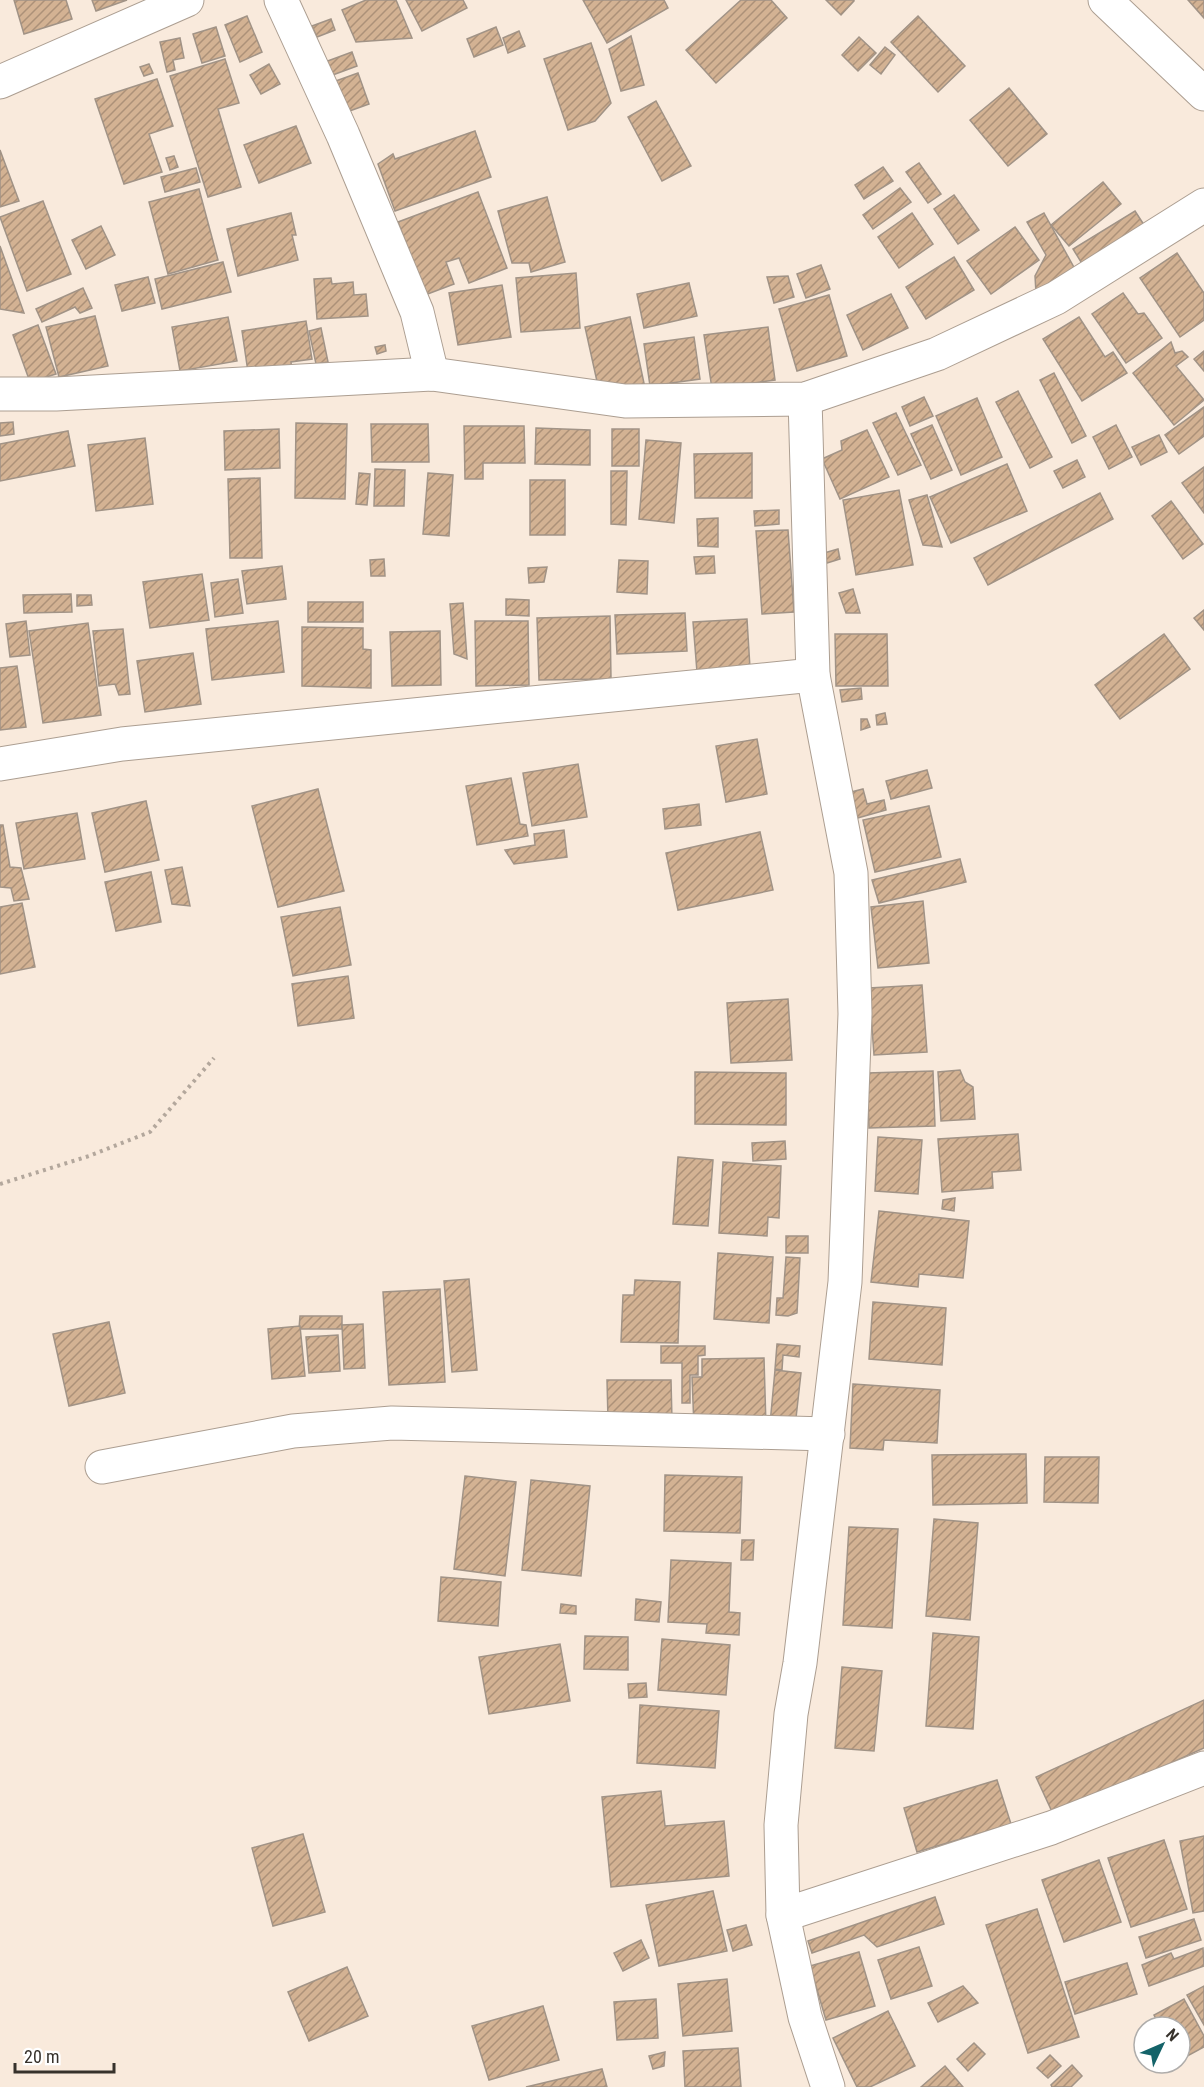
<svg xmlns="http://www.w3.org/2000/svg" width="1204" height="2087" font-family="'Roboto Condensed',sans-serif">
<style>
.building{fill:url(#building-hatch);stroke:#a19386;stroke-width:1.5}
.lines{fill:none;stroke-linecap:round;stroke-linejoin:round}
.minor-casing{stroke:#ac9e91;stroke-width:35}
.tertiary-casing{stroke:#ac9e91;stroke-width:35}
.secondary-casing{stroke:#ac9e91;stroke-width:35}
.path{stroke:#b3a79c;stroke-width:4;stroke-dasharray:3 4.5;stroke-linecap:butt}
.minor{stroke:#fff;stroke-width:33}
.tertiary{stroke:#fff;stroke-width:33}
.secondary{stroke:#fff;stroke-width:33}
</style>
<defs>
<pattern id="building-hatch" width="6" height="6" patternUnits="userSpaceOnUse" patternTransform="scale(1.5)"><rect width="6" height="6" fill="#d3b293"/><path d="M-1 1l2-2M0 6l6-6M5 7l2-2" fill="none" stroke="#ac9178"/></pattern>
</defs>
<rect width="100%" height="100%" fill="#f9eadc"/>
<!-- building -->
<g class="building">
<polygon points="14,0 66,0 72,19 24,34"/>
<polygon points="92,0 127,0 96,11"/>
<polygon points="366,0 396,0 412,38 356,42 342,10"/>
<polygon points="406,0 463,0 467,8 422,31"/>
<polygon points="583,0 664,0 668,8 607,43"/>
<polygon points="741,0 771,0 787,18 716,83 686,50"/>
<polygon points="826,0 854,0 854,1 841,15"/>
<polygon points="1188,0 1204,0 1204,18"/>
<polygon points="247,16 262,52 240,62 225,25"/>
<polygon points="918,16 965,66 938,92 891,42"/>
<polygon points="331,19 335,30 317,37 312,26"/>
<polygon points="216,27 225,56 202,63 193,34"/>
<polygon points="496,27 503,45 474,57 467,39"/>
<polygon points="519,31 525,46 508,53 503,38"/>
<polygon points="631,36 644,85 621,91 609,49"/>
<polygon points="859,37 876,53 858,71 842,55"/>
<polygon points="180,38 184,58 173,60 175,70 167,72 160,42"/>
<polygon points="591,43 611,103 595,121 568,130 544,59"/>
<polygon points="885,47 895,55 881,74 870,65"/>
<polygon points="352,52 357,66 330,76 325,62"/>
<polygon points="225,59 239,103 218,109 241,187 208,197 170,76"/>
<polygon points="149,64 153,73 144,76 140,67"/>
<polygon points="269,64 280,84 261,94 250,75"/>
<polygon points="358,73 369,104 344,113 333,82"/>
<polygon points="157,79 173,126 149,134 162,172 124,184 95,99"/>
<polygon points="1009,88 1047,134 1008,166 970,120"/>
<polygon points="656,101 691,166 662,181 628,117"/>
<polygon points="296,126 311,163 259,183 244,145"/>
<polygon points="475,131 491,177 395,211 378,164 393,154 395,159"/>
<polygon points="0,150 19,201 0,207"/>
<polygon points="174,156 178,167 170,170 166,158"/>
<polygon points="919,163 941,194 928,203 906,172"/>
<polygon points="883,167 893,181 864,199 855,185"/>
<polygon points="196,168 200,182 165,192 161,177"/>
<polygon points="1103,182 1121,204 1069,246 1051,225"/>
<polygon points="900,188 911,202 873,229 863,215"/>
<polygon points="199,189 218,260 168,274 149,202"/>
<polygon points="478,192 507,268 469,283 459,258 446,262 454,284 425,295 398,222"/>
<polygon points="954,195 979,230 958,244 934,209"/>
<polygon points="547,197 565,262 531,272 529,263 512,263 498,211"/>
<polygon points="43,201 71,274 27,291 0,217"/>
<polygon points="1135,211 1148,231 1086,270 1073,249"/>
<polygon points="291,213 296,235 292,235 298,260 238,276 227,229"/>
<polygon points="912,213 933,244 899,268 878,237"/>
<polygon points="1044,213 1076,271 1036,293 1035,276 1046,255 1027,222"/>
<polygon points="101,226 115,255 86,269 72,240"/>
<polygon points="1015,227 1039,260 991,294 967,261"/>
<polygon points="0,246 24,313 0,309"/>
<polygon points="1177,253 1204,293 1204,320 1180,337 1140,278"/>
<polygon points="954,257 974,290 926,319 906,287"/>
<polygon points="223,262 231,292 162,309 155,279"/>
<polygon points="821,265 830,289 806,298 797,274"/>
<polygon points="576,273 580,328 521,332 516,278"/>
<polygon points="788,276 794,297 774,303 767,277"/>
<polygon points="148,277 155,303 122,311 115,285"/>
<polygon points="331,278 332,284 353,282 354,295 366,294 368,316 317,319 314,279"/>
<polygon points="689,283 697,316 644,328 637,294"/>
<polygon points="502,285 511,337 458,345 449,293"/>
<polygon points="83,288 92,308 80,313 75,307 42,322 36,309"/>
<polygon points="1123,293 1138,314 1144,313 1162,338 1126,363 1092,314"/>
<polygon points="891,294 908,328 863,350 847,315"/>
<polygon points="829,295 847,356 797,371 779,309"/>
<polygon points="95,316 108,366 59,377 46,327"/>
<polygon points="228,317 237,361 180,371 172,327"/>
<polygon points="630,317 645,388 598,386 585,327"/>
<polygon points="1079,317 1105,357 1113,352 1127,373 1082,401 1043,339"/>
<polygon points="306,321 312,359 291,362 292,373 249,379 242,331"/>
<polygon points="38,325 56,374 30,382 13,335"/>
<polygon points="768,327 775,380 712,389 704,335"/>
<polygon points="321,328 328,362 316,364 309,331"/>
<polygon points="694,337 700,379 650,386 644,344"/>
<polygon points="1171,342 1175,353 1182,351 1188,357 1176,366 1204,400 1174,425 1133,373"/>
<polygon points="385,345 386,351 377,354 375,347"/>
<polygon points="1204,351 1204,371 1194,359"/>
<polygon points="1054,373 1086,436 1072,443 1040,380"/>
<polygon points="1018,391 1052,457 1030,468 996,402"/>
<polygon points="924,397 933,416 910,426 902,407"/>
<polygon points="977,398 1002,457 961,475 936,416"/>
<polygon points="1204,407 1204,436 1179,454 1165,435"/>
<polygon points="896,413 921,465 898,475 873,423"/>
<polygon points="13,422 14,434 0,436 0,423"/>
<polygon points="296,423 347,424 345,499 295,498"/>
<polygon points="371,424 428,424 429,462 372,462"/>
<polygon points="932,425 952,470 931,479 911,434"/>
<polygon points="1116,425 1132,457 1109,469 1093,437"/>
<polygon points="464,426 524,426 525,463 483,463 483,479 465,479"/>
<polygon points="536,428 590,430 590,465 535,464"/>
<polygon points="279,429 280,468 225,470 224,431"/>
<rect x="612" y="429" width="27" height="37"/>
<polygon points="867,430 889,477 840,499 822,459 842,450 841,441"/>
<polygon points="68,431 75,466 0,481 0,444"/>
<polygon points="1159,435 1167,452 1141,465 1132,447"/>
<polygon points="145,438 153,504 96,511 88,445"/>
<polygon points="646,440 681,443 674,523 639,519"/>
<polygon points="752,453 752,498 695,498 694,454"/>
<polygon points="1077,460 1085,477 1063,488 1054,471"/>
<polygon points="1007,464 1027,511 951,543 930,497"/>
<polygon points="1204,467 1204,513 1182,483"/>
<polygon points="375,469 405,470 404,506 374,506"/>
<polygon points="611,471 627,471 626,525 611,524"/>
<polygon points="359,473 370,474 367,505 356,504"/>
<polygon points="428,473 453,475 449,536 423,534"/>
<polygon points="260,478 262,558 230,558 228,479"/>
<rect x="530" y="480" width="35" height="55"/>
<polygon points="899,490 913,565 856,575 843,500"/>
<polygon points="1100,493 1113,519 988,585 974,558"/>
<polygon points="927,495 942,547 923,545 909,500"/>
<polygon points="1171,501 1203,544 1183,559 1152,516"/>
<polygon points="779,510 779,524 755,526 754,511"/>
<polygon points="718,518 718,547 698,546 697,519"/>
<polygon points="788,530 794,612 762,614 756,531"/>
<polygon points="838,549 840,559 827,563 824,553"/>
<polygon points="714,556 715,573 696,574 694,557"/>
<polygon points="384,559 385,576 371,576 370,560"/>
<polygon points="619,560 648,561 647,594 617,592"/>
<polygon points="282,566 286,599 247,604 242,571"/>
<polygon points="547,567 544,582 529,583 528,568"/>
<polygon points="202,574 209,620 150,628 143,582"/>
<polygon points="238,579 243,613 215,617 211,583"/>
<polygon points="853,589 860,613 846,613 839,593"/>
<polygon points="71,594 72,612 24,613 23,595"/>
<polygon points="77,595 91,595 92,605 77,606"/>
<polygon points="506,599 529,600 529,616 506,615"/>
<rect x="308" y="602" width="55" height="20"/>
<polygon points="463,603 467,659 454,654 450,604"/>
<polygon points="1204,610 1204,630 1194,618"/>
<polygon points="685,613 687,651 617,654 615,615"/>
<polygon points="610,616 611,679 539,680 537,618"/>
<polygon points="747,619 750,668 697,672 693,622"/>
<polygon points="26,621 30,655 10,657 6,624"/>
<polygon points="278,621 284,672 212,680 206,629"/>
<polygon points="475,621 528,621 529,685 476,686"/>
<polygon points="88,623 101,715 43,723 29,631"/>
<polygon points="302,627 363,628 363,649 371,650 371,688 302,686"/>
<polygon points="123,629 130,694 119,695 115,684 99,686 93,631"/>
<polygon points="440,631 441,685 392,686 390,632"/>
<polygon points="835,634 887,634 888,686 836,686"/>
<polygon points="1164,634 1190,669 1120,719 1095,685"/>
<polygon points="193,653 201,704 145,712 137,661"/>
<polygon points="17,666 26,727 0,730 0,668"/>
<polygon points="861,688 862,699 842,702 840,690"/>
<polygon points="885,713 887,724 877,725 876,715"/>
<polygon points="861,719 867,719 870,727 861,730"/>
<polygon points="757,739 767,794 726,802 716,746"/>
<polygon points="578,764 587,817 532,826 523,773"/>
<polygon points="927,770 932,788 891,799 886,781"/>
<polygon points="511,778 520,824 526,825 528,836 477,845 466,786"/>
<polygon points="318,789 344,891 278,907 252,806"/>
<polygon points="863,789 867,804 884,800 886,810 854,819 847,793"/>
<polygon points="146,801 159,860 105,872 92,813"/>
<polygon points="699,804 701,825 665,829 663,809"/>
<polygon points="929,806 941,857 875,872 863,820"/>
<polygon points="77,813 85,859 24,869 16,823"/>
<polygon points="0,825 3,825 10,867 21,868 29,899 14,901 11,888 0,887"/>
<polygon points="564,830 567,857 514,864 505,850 535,845 534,834"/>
<polygon points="760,832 773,890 678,910 666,853"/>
<polygon points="960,859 966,882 879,903 872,880"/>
<polygon points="182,867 190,906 172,904 165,870"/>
<polygon points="151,872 161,922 116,931 105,882"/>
<polygon points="923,901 929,963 878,968 871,907"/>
<polygon points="22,903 35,967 0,974 0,907"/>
<polygon points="340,907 351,965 293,976 281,917"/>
<polygon points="348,976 354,1018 298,1026 292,984"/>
<polygon points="922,985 927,1052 874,1055 869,988"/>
<polygon points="788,999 792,1060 731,1063 727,1003"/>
<polygon points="960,1070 965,1082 973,1087 975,1119 941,1121 938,1072"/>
<polygon points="933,1071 935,1126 869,1128 867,1073"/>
<polygon points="695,1072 786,1073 786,1125 695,1124"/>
<polygon points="1018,1134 1021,1170 992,1172 993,1188 942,1192 938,1139"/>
<polygon points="878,1137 922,1140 918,1194 875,1191"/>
<polygon points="785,1141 786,1159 753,1161 752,1143"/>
<polygon points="678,1157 713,1160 708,1226 673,1224"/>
<polygon points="723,1162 781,1166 779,1218 768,1217 767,1236 719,1233"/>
<polygon points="955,1198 954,1211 942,1209 943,1200"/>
<polygon points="879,1211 969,1221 963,1278 919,1274 918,1287 871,1282"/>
<rect x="786" y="1236" width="22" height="17"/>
<polygon points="718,1253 773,1257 769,1323 714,1319"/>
<polygon points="786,1257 800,1258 797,1313 788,1316 776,1315 777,1298 783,1298"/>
<polygon points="469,1279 477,1370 452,1372 444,1281"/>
<polygon points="635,1280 680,1282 678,1343 621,1342 623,1295 634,1295"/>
<polygon points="440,1289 445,1382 389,1385 383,1292"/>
<polygon points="873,1302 946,1308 942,1365 869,1359"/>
<polygon points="300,1316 342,1316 342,1329 299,1329"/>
<polygon points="109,1322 125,1393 69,1406 53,1334"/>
<polygon points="363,1324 365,1368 344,1369 342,1325"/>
<polygon points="300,1326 305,1376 272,1379 268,1329"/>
<polygon points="338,1335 340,1371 309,1373 306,1337"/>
<polygon points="777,1344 800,1346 799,1357 783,1355 782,1370 775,1369"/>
<polygon points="661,1346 705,1346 705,1355 698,1356 698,1375 690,1375 690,1403 682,1403 682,1363 661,1363"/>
<polygon points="764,1358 766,1426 694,1427 692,1377 702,1377 702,1359"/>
<polygon points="775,1370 801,1373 795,1427 770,1424"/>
<polygon points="607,1380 671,1380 672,1420 608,1420"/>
<polygon points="853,1384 940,1390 937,1443 884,1440 883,1450 850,1448"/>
<polygon points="1026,1454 1027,1503 933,1505 932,1455"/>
<polygon points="1045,1457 1099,1457 1098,1503 1044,1502"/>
<polygon points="665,1475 742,1477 740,1533 664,1531"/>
<polygon points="465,1476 516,1482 505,1576 454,1569"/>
<polygon points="531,1480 590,1486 581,1576 522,1570"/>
<polygon points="934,1519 978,1523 970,1620 926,1616"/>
<polygon points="849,1527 898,1529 892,1628 843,1625"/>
<polygon points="742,1540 754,1540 753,1560 741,1560"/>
<polygon points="671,1560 731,1563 729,1612 740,1613 739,1635 706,1633 707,1624 668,1622"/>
<polygon points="441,1577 501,1582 498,1626 438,1621"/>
<polygon points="636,1599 661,1602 659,1622 635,1620"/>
<polygon points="561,1604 576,1606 576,1614 560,1613"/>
<polygon points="933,1633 979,1637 973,1729 926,1726"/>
<polygon points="585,1636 628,1637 628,1670 584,1669"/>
<polygon points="662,1639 730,1645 726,1695 658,1690"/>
<polygon points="560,1644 570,1701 489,1714 479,1657"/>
<polygon points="842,1667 882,1671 874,1751 835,1748"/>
<polygon points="646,1683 647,1697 629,1698 628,1684"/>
<polygon points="1204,1700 1204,1748 1054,1816 1036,1777"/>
<polygon points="640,1705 719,1711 715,1768 637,1763"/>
<polygon points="997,1780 1011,1824 917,1852 904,1808"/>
<polygon points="661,1791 665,1826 724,1821 729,1876 611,1887 602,1797"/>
<polygon points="303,1834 325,1912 273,1926 252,1848"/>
<polygon points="1204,1836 1204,1911 1193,1913 1180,1841"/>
<polygon points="1164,1840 1187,1909 1131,1927 1108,1858"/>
<polygon points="1099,1860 1121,1922 1064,1942 1042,1880"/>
<polygon points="713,1891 727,1951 659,1966 646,1905"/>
<polygon points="935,1897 944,1924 877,1947 864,1935 812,1953 808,1941"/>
<polygon points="1037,1909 1079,2037 1028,2053 986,1925"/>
<polygon points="1194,1919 1201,1940 1146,1958 1139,1937"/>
<polygon points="746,1925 752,1945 733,1951 727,1930"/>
<polygon points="641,1940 649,1958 623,1971 614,1953"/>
<polygon points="919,1947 932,1986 891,1999 878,1960"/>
<polygon points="1203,1948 1204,1966 1149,1986 1142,1965 1171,1953 1174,1959"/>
<polygon points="859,1952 875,2006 826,2020 810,1966"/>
<polygon points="1127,1963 1137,1994 1075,2014 1065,1982"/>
<polygon points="347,1967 368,2016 309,2041 288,1992"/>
<polygon points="727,1979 732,2031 683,2036 678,1984"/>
<polygon points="963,1986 978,2003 938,2022 928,2003"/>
<polygon points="1204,1986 1204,2025 1187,1995"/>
<polygon points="656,1999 658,2038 617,2040 614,2002"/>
<polygon points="1184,1999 1204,2036 1204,2047 1180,2060 1180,2027 1160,2027 1154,2015"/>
<polygon points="543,2006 559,2060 489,2080 472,2026"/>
<polygon points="888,2011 915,2066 870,2087 857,2087 833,2038"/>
<polygon points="974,2043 985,2054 968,2071 957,2059"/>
<polygon points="738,2048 741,2087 685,2087 683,2051"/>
<polygon points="665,2052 664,2066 653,2069 649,2056"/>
<polygon points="1050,2055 1061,2066 1048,2078 1037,2068"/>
<polygon points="1072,2065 1082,2076 1071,2087 1052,2087 1051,2085"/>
<polygon points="945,2066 963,2087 921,2087"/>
<polygon points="602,2069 607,2087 526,2087"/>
</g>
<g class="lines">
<!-- minor casing -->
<g class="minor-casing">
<g id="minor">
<polyline points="281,0 343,135 417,312 432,374"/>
<polyline points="0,394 56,394 432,374 625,401 805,399 937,354 1056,298 1204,205"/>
<polyline points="805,399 813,675 851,873 855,1014 845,1282 800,1663 791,1714 781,1825 783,1915 805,2017 828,2087"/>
<polyline points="0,764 122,744 813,675"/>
<polyline points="102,1467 293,1431 392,1423 828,1434"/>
<polyline points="783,1915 1051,1828 1204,1768"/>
</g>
</g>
<!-- tertiary casing -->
<g class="tertiary-casing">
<polyline id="tertiary" points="0,82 187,0"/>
</g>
<!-- secondary casing -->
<g class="secondary-casing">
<polyline id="secondary" points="1105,0 1204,94"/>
</g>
<!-- path -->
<polyline class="path" points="0,1184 89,1156 150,1132 214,1058"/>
<!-- minor -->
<use href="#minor" class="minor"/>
<!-- tertiary -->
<use href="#tertiary" class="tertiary"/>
<!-- secondary -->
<use href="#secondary" class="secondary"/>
</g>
<!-- north arrow -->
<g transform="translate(1162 2045) rotate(46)"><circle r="28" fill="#ffffff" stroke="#afadab" stroke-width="1.5"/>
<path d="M0-4.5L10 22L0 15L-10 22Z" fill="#146369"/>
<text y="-9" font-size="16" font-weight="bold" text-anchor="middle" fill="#37322c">N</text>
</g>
<!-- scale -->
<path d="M15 2063v9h99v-9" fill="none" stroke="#37322c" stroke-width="3"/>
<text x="24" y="2063" font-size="18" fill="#37322c" stroke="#ffffff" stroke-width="4.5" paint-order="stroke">20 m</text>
</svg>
